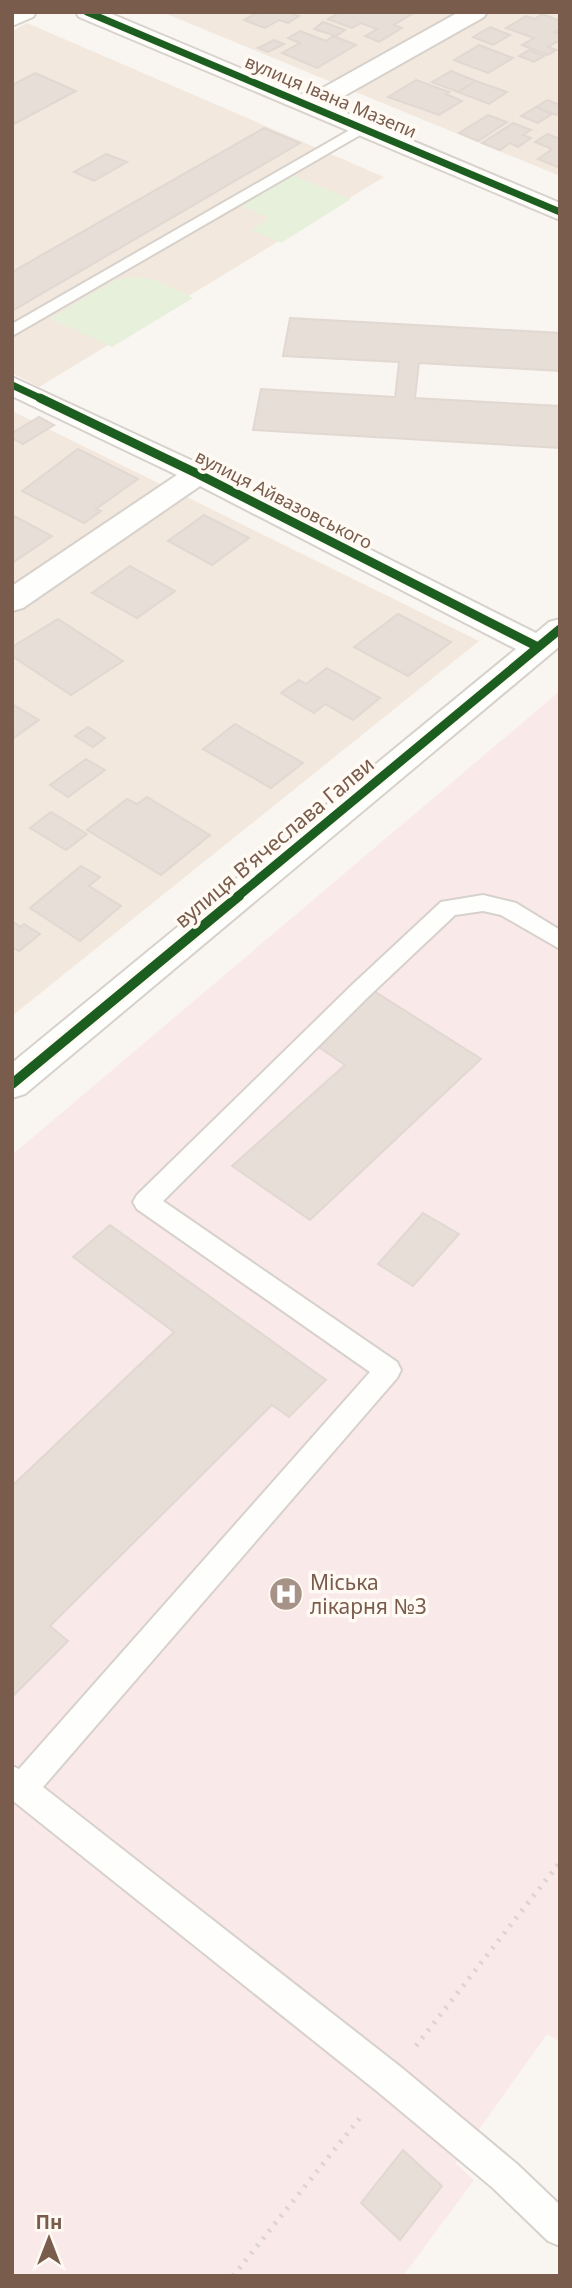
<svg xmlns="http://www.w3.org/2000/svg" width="572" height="2288" font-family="'Noto Sans',sans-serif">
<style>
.residential{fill:#f2e8de}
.medical{fill:#fae9e9}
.green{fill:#e7f0db}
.building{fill:#e6ded7;stroke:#e2d8d2;stroke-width:2}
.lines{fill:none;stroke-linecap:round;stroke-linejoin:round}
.lane-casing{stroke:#d7d1cb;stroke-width:4}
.street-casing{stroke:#d7d1cb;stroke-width:4}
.secondary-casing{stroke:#d9d2cb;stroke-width:4}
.path{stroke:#dcd5d0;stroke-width:5;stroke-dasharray:2.5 7;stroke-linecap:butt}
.lane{fill:#fefefd;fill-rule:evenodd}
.street{fill:#fefefd;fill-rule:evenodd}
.secondary{fill:#fefefd;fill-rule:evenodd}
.cycleway-far2-casing{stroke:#fffaf3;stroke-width:10}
.cycleway-far1-casing{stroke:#fffaf3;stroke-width:12}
.cycleway-casing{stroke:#fffaf3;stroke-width:15}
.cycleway-far2{stroke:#1b5e20;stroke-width:7}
.cycleway-far1{stroke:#1b5e20;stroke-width:9}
.cycleway{stroke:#1b5e20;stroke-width:10}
.labels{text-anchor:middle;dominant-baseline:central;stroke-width:7;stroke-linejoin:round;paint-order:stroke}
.far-street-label{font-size:18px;fill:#7a5c4d;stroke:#fffaf3}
.street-label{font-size:21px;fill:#7a5c4d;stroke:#fffaf3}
.poi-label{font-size:21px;fill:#7a5c4d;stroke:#fffaf3;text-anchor:start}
</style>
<rect width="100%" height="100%" fill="#f9f5f0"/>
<!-- residential -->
<g class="residential">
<polygon points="162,12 560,12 560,176"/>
<polygon points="27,23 384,177 39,387 12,373 12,31"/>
<polygon points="12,411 479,641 12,1016"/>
</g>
<!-- medical -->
<polygon class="medical" points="560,691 560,2042 547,2034 455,2163 474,2180 403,2276 12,2276 12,1155"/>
<!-- green -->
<g class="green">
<polygon points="292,175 351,199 281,243 251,230 269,218 242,206"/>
<polygon points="133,277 153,279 193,298 112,347 50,318 116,280"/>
</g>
<!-- building -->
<g class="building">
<polygon points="258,12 288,12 299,16 288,23 279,20 265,28 244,20"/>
<polygon points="340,12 415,12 394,25 402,28 379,42 365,36 377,29 361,23 352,28 328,19"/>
<polygon points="542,14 560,21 560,29 554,32 560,34 560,40 548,47 556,50 548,55 522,45 534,38 506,28 526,16 535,19"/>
<polygon points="323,22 345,30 336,36 314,29"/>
<polygon points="490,27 510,35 493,45 473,37"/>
<polygon points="300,31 326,41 333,36 356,45 317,68 282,53 300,43 288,38"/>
<polygon points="274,40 284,44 268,52 258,48"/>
<polygon points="479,45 513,58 488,73 454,60"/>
<polygon points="529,50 544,56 534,62 519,56"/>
<polygon points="451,71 476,81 458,92 432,82"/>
<polygon points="35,73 76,91 12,125 12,85"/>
<polygon points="416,80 449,92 446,94 462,101 439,115 388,97"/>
<polygon points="476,81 507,92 489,104 458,92"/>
<polygon points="547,100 560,105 560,113 556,115 536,107"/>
<polygon points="536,107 552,114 538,123 521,116"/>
<polygon points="488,115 507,122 478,141 459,133"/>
<polygon points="513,123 531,130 523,135 531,138 518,147 510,143 500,150 482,143"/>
<polygon points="264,128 300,143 12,311 12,272"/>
<polygon points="547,134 560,139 560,168 538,159 552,149 535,142"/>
<polygon points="106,154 127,162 94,181 74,172"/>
<polygon points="290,318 560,333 560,371 419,363 415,398 560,406 560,448 253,430 261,389 395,397 399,362 283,356"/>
<polygon points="39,417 54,425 23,444 12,438 12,433"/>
<polygon points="78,449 138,479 96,509 101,511 84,523 22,491"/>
<polygon points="12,515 52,536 12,563"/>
<polygon points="204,515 249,538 212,565 168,541"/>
<polygon points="130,566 175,591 137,618 92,593"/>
<polygon points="398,614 451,642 408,676 354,647"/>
<polygon points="58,619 123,661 71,695 12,656 12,647"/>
<polygon points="327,668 380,698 353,720 325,704 314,713 281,693 299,680 306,684"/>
<polygon points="12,704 39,720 12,739"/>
<polygon points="235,724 303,763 271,788 203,749"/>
<polygon points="88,727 105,738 93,747 75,736"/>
<polygon points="86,759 105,770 68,797 50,785"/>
<polygon points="147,797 210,835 161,875 87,830 127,799 137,804"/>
<polygon points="51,812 87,834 66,850 30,828"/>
<polygon points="81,866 100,877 89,886 121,906 80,941 30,908"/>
<polygon points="13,922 21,927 24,924 40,934 19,951 12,947"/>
<polygon points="374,991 481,1059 310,1220 232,1166 345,1065 314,1044"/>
<polygon points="423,1213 459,1234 413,1286 378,1264"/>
<polygon points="110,1225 326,1380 289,1417 272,1405 50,1626 68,1641 12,1697 12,1486 174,1332 73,1257"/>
<polygon points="403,2150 442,2186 400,2240 361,2203"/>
</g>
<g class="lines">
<!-- lane casing -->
<g class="lane-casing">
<g id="lane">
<polygon points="362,123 367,125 370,128 367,131 12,336 12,324"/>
<polygon points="483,895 516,903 560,930 560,949 501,915 483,911 455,915 368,997 163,1201 397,1362 401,1370 397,1378 43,1787 402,2068 517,2164 560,2205 560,2246 548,2241 493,2188 378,2092 12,1800 12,1766 19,1769 370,1372 137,1209 133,1202 137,1195 352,985 441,902"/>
</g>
</g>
<!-- street casing -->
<g class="street-casing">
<g id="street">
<polygon points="459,12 487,12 484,17 319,110 310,112 301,110 298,105 301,100"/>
<polygon points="12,377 208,468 536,633 549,622 560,619 560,646 25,1094 12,1098 12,1063 516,649 200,486 23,608 12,611 12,586 177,475 12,396"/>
</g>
</g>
<!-- secondary casing -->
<g class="secondary-casing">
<g id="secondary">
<polygon points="12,12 36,12 33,17 12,26"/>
<polygon points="76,12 107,12 560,203 560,220 79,17"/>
</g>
</g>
<!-- path -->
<g class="path">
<polyline points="416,2046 560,1862"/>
<polyline points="233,2276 363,2114"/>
</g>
<!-- lane -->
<use href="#lane" class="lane"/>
<!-- street -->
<use href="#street" class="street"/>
<!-- secondary -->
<use href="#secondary" class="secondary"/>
<!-- cycleway-far2 casing -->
<g class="cycleway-far2-casing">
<g id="cycleway-far2">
<polyline points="87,12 560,212"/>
<polyline points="12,385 44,400"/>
</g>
</g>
<!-- cycleway-far1 casing -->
<g class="cycleway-far1-casing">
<g id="cycleway-far1">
<polyline points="40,398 198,474 538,647"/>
<polyline points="237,897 560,629"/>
</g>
</g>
<!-- cycleway casing -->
<g class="cycleway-casing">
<polyline id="cycleway" points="12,1084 239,896"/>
</g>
<!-- cycleway-far2 -->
<use href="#cycleway-far2" class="cycleway-far2"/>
<!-- cycleway-far1 -->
<use href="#cycleway-far1" class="cycleway-far1"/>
<!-- cycleway -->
<use href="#cycleway" class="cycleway"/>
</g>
<!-- icons -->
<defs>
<g id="hospital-disc" transform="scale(1.75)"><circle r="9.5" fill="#a69286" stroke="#fffaf3"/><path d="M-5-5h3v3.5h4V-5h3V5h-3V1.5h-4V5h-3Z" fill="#fff"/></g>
</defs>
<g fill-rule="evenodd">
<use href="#hospital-disc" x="286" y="1594"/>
</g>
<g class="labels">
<!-- far-street labels -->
<g class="far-street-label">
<text transform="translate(331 96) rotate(23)">вулиця Івана Мазепи</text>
<text transform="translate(284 499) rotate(27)">вулиця Айвазовського</text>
</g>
<!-- street labels -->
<g class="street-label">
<text transform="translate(274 842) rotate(-40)">вулиця Вʼячеслава Галви</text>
</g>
<!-- poi labels -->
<g class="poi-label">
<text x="310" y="1582">Міська<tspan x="310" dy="24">лікарня №3</tspan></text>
</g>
</g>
<!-- border -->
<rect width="572" height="2288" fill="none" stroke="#7a5c4d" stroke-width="28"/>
<!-- north arrow -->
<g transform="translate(49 2239)" stroke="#fffaf3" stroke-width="5" paint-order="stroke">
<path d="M0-5L12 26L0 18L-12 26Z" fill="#7a5c4d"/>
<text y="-10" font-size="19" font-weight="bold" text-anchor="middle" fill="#7a5c4d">Пн</text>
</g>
</svg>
